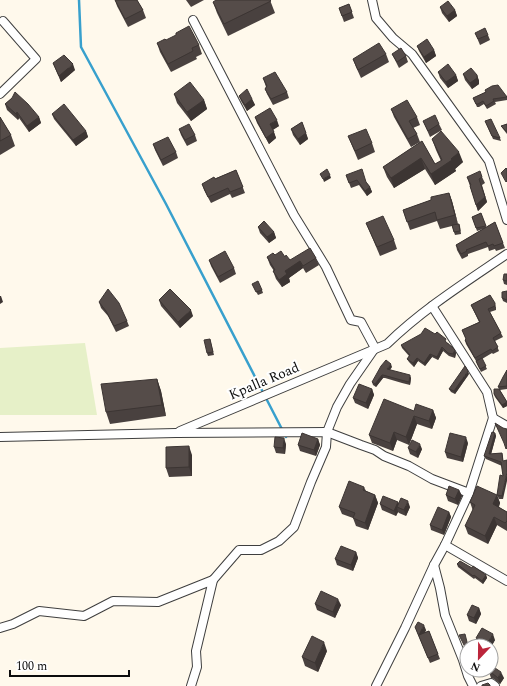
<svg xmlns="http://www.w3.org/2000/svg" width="507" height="686" font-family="Spectral,serif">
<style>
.pitch{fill:#e6f0c8}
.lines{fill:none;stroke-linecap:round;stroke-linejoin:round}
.stream{stroke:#38a0cd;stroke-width:2.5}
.minor-casing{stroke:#3f3f3f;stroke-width:10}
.minor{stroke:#fff;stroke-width:8}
.wall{fill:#49413f}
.shaded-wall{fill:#3c3533}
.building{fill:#554c49;stroke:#3c3533}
.labels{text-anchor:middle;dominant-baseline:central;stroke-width:4;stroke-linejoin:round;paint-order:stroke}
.street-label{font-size:14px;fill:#0c0c0c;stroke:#fff}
</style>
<rect width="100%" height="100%" fill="#fff9ec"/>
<!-- pitch -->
<polygon class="pitch" points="85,343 97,415 0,415 0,348"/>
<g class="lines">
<!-- stream -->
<polyline class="stream" points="79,0 81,47 166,204 286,437"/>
<!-- minor casing -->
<g class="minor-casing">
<g id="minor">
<polyline points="372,0 376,18 393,38 412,54 489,161 507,220"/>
<polyline points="193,20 294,215 326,267 351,320 361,322 375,348 350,384 337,407 327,432 326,447 311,482 294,527 279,541 261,550 239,550 213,580"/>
<polyline points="0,94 36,59 3,21"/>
<polyline points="493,418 507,426"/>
<path d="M180 431 387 344C423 309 466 282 507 254"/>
<polyline points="0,437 176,433 327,432 361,445 375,450 384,456 409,466 432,479 469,493"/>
<polyline points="445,545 507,581"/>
<polyline points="434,565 440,588 445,615 463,660 468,676 473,686"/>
<polyline points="0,628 13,624 39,611 84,616 113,601 158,602 213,580 196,651 197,667 191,686"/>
<polyline points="376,686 405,628 434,565 445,545 469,493 493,418 487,392 432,306"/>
<polyline points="481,686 491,683 495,686"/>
</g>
</g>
<!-- minor -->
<use href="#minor" class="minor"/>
</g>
<!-- wall -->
<g class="wall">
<polygon points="115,0 137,0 143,10 146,18 128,27 117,6"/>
<polygon points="186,0 204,0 191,7"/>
<polygon points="270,0 275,13 228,36 217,13 213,2"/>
<polygon points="349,4 354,18 344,22 339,8"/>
<polygon points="440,7 455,10 457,16 449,22 442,13"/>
<polygon points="475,33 488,35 490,40 480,45"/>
<polygon points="166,40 199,45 202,54 196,57 197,59 171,72 160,52 157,43"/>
<polygon points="417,46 434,50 436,56 426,63 419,51"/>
<polygon points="386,54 389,62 361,78 356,67 353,59"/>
<polygon points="392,54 406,56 408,62 399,68"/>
<polygon points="53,63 75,70 61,82 55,68"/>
<polygon points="438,72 456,75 458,81 448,88 440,78"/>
<polygon points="463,74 477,75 479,81 479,84 472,89 465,80"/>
<polygon points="263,78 287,92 289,98 273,105 267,94 265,89 266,87"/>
<polygon points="485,90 507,96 507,100 495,102 496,104 487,109 484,104 479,107 477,107 473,98 486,92"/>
<polygon points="174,94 204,100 207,109 191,121 177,103"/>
<polygon points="239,96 252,99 255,105 247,111 241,101"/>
<polygon points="12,98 39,117 41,123 29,132 19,118 18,120 7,110 5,104"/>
<polygon points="391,109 417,117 420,125 413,128 417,134 420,142 411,147 394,117"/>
<polygon points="52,114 86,131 88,137 76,146 54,119"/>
<polygon points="0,117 11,135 15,146 0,155"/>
<polygon points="255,117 279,126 273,130 276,138 269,144 257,123"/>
<polygon points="423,121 439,124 442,130 430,137"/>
<polygon points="485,121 500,138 501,141 493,139"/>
<polygon points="302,122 308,139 300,145 293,135 291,129"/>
<polygon points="507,124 507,134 503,129 501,126"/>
<polygon points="179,129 195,135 197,141 187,146 181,135"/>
<polygon points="348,136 372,143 375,152 358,160"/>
<polygon points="432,139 463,162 455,169 456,171 435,185 425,169 394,188 387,177 383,167 422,141 435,164 441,161 436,150"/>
<polygon points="153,144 176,152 178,158 163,166 155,150"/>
<polygon points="236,170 245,193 232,198 230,194 211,203 204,190 202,184"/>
<polygon points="346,175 366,182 370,187 372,192 367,196 359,185 351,188"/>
<polygon points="467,177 482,177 485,183 482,185 487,202 478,211"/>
<polygon points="449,193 452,201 458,224 459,224 460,226 461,234 455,235 452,226 440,229 437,221 410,230 403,210 431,200"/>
<polygon points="481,213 486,227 495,222 505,248 496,251 495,249 489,251 488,247 468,254 468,256 462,259 457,250 456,245 483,229 477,231 472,217"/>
<polygon points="366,223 394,240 397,249 380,256"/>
<polygon points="258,227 274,232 276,238 269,243 260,233"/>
<polygon points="275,255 285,257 290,260 316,258 319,265 306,273 303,268 289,278 290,282 282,287 276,279 273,271 274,271 270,265 267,257"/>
<polygon points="209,260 234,268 236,274 220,283 211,266"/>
<polygon points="507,274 507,285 504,284 503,280"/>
<polygon points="252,284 262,290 263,293 258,295"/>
<polygon points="507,291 507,303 503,301 502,298"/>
<polygon points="490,295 496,307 496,310 490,312 503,337 495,341 499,351 493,354 492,353 482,359 487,369 481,372 477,364 476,361 466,344 465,340 466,339 462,330 479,322 471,305"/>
<polygon points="159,300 193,316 180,328 161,306"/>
<polygon points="99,302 127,321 129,326 116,332 108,316 101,308"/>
<polygon points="210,339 214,355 208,356 207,353"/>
<polygon points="448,343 456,353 455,358 449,356 443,351 438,360 432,357 425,366 418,361 414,367 409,362 407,359 409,356 402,348 401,345"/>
<polygon points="392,367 390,370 411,378 410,385 402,383 385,378 383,378 376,387 373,385 372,382"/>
<polygon points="507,370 507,389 500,390 507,402 507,406 503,408 495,397 494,394 499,389 498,387"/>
<polygon points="469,374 455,394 451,392 449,389"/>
<polygon points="157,379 161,391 166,416 110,424 106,412"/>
<polygon points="372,389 374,395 368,409 355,403 353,398"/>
<polygon points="433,410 436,418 432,429 417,424 409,445 397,440 393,451 372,443 369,435 414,411"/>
<polygon points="495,433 496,436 491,454 502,453 503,457 503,499 499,499 497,495 503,476 502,466 486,459 484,456"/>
<polygon points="318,439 320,445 316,456 300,451 298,445"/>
<polygon points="468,443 463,462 447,458 445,452"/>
<polygon points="286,444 285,454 276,453 274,447"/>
<polygon points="408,448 422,449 418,458 410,454"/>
<polygon points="192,455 192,476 169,477 166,468"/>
<polygon points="364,487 366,491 375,495 378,503 368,530 356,526 353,518 342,514 339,507"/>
<polygon points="459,490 462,496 458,505 448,501 446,495"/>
<polygon points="497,495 500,503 499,507 507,512 507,531 497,525 488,544 468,534 465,526 473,511 470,502"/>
<polygon points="398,502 398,504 410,507 406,516 399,513 398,512 396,516 382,510 380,504"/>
<polygon points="449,512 451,517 444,535 431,530 430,525 436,514"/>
<polygon points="356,552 358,558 353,571 337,565 335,559"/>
<polygon points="457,564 472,568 486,575 487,578 483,584 475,578 474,579 458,567"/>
<polygon points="315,604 341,605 335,618 317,610"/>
<polygon points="479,608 481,614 476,624 469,621 467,615"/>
<polygon points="415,627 426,630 425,632 429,631 440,659 430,663"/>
<polygon points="476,638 495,640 491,647 491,646 482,646 478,644"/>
<polygon points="327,651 318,672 305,666 302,657"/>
<polygon points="476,670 484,670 484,671 478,674"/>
<polygon points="489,672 504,678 500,684 494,679 491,678"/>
</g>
<!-- shaded-wall -->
<g class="shaded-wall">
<polygon points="455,10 457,16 449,22 447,16"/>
<polygon points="434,50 436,56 426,63 424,57"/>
<polygon points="73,64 75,70 61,82 59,76"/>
<polygon points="456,75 458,81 448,88 446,82"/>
<polygon points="477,75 479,81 479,84 472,89 470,83"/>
<polygon points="252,99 255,105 247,111 245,105"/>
<polygon points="204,100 207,109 191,121 187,112"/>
<polygon points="17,112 19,118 18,120 16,114"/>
<polygon points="39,117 41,123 29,132 27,126"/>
<polygon points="277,120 279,126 272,130 270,124"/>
<polygon points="86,131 88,137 76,146 73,140"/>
<polygon points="274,132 276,138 269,144 266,138"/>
<polygon points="306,133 308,139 300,145 298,139"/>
<polygon points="459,152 463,162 455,169 456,171 435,185 431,174"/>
<polygon points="421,158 425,169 394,188 391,178"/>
<polygon points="330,175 331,178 324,182 323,179"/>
<polygon points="479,179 487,202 478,211 476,205"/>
<polygon points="370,187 372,192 367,196 365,191"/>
<polygon points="449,193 452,201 458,224 455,215"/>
<polygon points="274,232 276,238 269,243 267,237"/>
<polygon points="300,261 303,268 289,278 290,282 282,287 279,280 285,271"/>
<polygon points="0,296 1,296 3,302 0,304"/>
<polygon points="191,310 193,316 180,328 178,322"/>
<polygon points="442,347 443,351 438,360 437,357"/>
<polygon points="455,350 456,353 455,358 453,354"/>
<polygon points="430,354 432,357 425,366 424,363"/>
<polygon points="417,358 418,361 414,367 413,363"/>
<polygon points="391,364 392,367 388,372 387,369"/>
<polygon points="468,371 469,374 455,394 454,391"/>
<polygon points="382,375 383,378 376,387 375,384"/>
<polygon points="410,375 411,378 410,385 409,382"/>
<polygon points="157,379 161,391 166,416 162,405"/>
<polygon points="372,389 374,395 368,409 366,403"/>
<polygon points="507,402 507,406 503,408 502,405"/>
<polygon points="433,410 436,418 432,429 429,421"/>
<polygon points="414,416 417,424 409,445 406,437"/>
<polygon points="394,432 397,440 393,451 390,443"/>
<polygon points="495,433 496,436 490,458 489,454"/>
<polygon points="466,437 468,443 463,462 461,457"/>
<polygon points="284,438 286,444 285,454 283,448"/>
<polygon points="318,439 320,445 316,456 314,450"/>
<polygon points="420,444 422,449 418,458 416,452"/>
<polygon points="189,446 192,455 192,476 189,467"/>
<polygon points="507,472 507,481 503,499 502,496"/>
<polygon points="459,490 462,496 458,505 455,499"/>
<polygon points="375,495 378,503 368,530 365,523"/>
<polygon points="497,495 500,503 496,512 493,504"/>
<polygon points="408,501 410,507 406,516 404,510"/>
<polygon points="398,502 400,508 397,507 398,512 396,516 394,511"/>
<polygon points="449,512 451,517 444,535 442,530"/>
<polygon points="494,517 497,525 488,544 485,536"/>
<polygon points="356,552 358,558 353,571 351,565"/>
<polygon points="486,575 487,578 483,584 482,581"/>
<polygon points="338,599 341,605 335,618 333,612"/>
<polygon points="479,608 481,614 476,624 474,618"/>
<polygon points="424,625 426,630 421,640 419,635"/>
<polygon points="493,634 495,640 491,647 491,646 488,646 487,644"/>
<polygon points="324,642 327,651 318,672 315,663"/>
<polygon points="501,672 504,678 500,684 498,678"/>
</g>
<!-- building -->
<g class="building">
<polygon points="115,0 137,0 143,10 125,19"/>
<polygon points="216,0 270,0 271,1 224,24 213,2"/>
<polygon points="448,1 455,10 447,16 440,7"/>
<polygon points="349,4 352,12 342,16 339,8"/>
<polygon points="189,26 199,45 192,48 193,51 168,64 157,43 165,39 166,40 176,35 176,33"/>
<polygon points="485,28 488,35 478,39 475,33"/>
<polygon points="427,39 434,50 424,57 417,46"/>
<polygon points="379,43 386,54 358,70 353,59"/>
<polygon points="401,48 406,56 397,62 392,54"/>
<polygon points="64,55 73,64 59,76 53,63"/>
<polygon points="448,64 456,75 446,82 438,72"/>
<polygon points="471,68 477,75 477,78 470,83 463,74"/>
<polygon points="275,72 287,92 271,99 265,89 267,86 263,78"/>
<polygon points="190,82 204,100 187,112 174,94"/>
<polygon points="498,85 507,97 493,99 494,101 486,106 483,101 478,104 476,104 473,98 486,92 485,90 492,86"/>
<polygon points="247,89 252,99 245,105 239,96"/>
<polygon points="15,92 28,104 39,117 27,126 17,112 16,114 5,104 12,98"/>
<polygon points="407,100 417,117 409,121 417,134 408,139 391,109"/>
<polygon points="64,104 86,131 73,140 52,114"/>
<polygon points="270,108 277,120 270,124 274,132 266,138 255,117"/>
<polygon points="435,115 439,124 428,131 423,121"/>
<polygon points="0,117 11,135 0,141"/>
<polygon points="491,119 500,138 492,136 485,121"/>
<polygon points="302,122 306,133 298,139 291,129"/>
<polygon points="189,124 195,135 185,140 179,129"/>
<polygon points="507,124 507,132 501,126"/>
<polygon points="366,129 372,143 355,151 348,136"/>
<polygon points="441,131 459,152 451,159 452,160 431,174 421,158 391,178 383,167 422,141 435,164 442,160 432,139"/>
<polygon points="168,137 176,152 161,160 153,144"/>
<polygon points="506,168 507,169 507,181 506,182 501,173"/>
<polygon points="327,169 330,175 323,179 320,174"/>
<polygon points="362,169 366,182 370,187 365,191 357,180 349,183 346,175"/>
<polygon points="236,170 243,187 230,192 228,188 208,197 202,184 214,177 215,179"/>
<polygon points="480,171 482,177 479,179 485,197 476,205 470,186 471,185 467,177"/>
<polygon points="449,193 455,215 437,220 435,212 407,222 403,210 431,200 431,197"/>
<polygon points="481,213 486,226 476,228 472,217"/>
<polygon points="383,216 394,240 377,247 366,223"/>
<polygon points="264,221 274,232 267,237 258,227"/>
<polygon points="495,222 503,243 494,246 493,244 488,246 486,242 466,250 467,251 461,254 456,245"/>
<polygon points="459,224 460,231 454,232 452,225"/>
<polygon points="310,248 316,258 303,266 300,261 285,271 287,274 279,280 273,271 275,270 267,257 273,253 275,255 281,251 285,257 286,255 290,260"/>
<polygon points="225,251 234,268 218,277 209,260"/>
<polygon points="504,274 507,274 507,281 503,280"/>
<polygon points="258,281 262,290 256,292 252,284"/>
<polygon points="108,289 119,303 127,321 114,326 106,311 99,302"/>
<polygon points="170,289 191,310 178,322 159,300"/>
<polygon points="507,291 507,300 502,298 502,292"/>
<polygon points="490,295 495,303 495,306 488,309 501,333 493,338 498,347 492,351 491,349 475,358 465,340 466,339 462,330 480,322 471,305"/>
<polygon points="425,328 435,334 437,332 446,339 445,341 452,347 455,350 453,354 448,353 442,347 437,357 430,354 424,363 417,358 413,363 407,359 410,355 401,345 421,334"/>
<polygon points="210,339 213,352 207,353 204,340"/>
<polygon points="482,358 486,366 480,369 476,361"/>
<polygon points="386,360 391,364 387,369 410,375 409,382 401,380 383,375 382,375 375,384 372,382 381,366"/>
<polygon points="465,366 468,371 454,391 449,389"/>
<polygon points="507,370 507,386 498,387 503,377"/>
<polygon points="157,379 162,405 106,412 101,384"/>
<polygon points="359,384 372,389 366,403 353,398"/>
<polygon points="494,389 499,389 507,402 502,405 494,394"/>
<polygon points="384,399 414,411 416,404 433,410 429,421 414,416 406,437 394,432 390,443 369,435"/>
<polygon points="495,423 503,428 507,429 507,448 506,449 504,443"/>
<polygon points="492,432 495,433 489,454 502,453 503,461 507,460 507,472 502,496 497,495 500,475 503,476 501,462 484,456"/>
<polygon points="302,433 318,439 314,450 298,445"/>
<polygon points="450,433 466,437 461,457 445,452"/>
<polygon points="275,437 284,438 283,448 274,447"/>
<polygon points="412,440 420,444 416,452 408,448"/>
<polygon points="189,446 189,467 166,468 166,447"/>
<polygon points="349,481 364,487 363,490 375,495 365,523 353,518 355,513 339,507"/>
<polygon points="449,486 459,490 455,499 446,495"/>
<polygon points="477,486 497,495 493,504 507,512 507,521 505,523 494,517 485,536 465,526 475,505 470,502"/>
<polygon points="383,496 398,502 394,511 380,504"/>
<polygon points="401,498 408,501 404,510 397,507"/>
<polygon points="438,507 449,512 442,530 430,525"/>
<polygon points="341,546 356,552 351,565 335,559"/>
<polygon points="460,561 472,568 473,566 486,575 482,581 474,575 473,576 457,564"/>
<polygon points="321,591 338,599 333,612 315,604"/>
<polygon points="472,605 479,608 474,618 467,615"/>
<polygon points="418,622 424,625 419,635 429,631 438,654 428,658 415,627"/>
<polygon points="482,628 493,634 487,644 476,638"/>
<polygon points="465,634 468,646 467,646 467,651 459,635"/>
<polygon points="312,636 324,642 315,663 302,657"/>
<polygon points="474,643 476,646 473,646"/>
<polygon points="492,666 501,672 498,678 492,673 489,672 491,670"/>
<polygon points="488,683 490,685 490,686 482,686 482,685"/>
</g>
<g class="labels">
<!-- street labels -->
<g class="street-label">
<text transform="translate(264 381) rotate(-23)">Kpalla Road</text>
</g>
</g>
<!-- north arrow -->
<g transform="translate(479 658) rotate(202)"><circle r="19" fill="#ffffff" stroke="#9e9e9e"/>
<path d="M0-3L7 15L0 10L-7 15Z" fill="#bc253b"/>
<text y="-6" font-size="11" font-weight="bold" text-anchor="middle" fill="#0c0c0c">N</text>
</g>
<!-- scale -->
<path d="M10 670v6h119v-6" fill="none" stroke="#0c0c0c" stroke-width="2"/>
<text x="16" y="670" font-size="12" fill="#0c0c0c" stroke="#ffffff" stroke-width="3" paint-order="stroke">100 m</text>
</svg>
